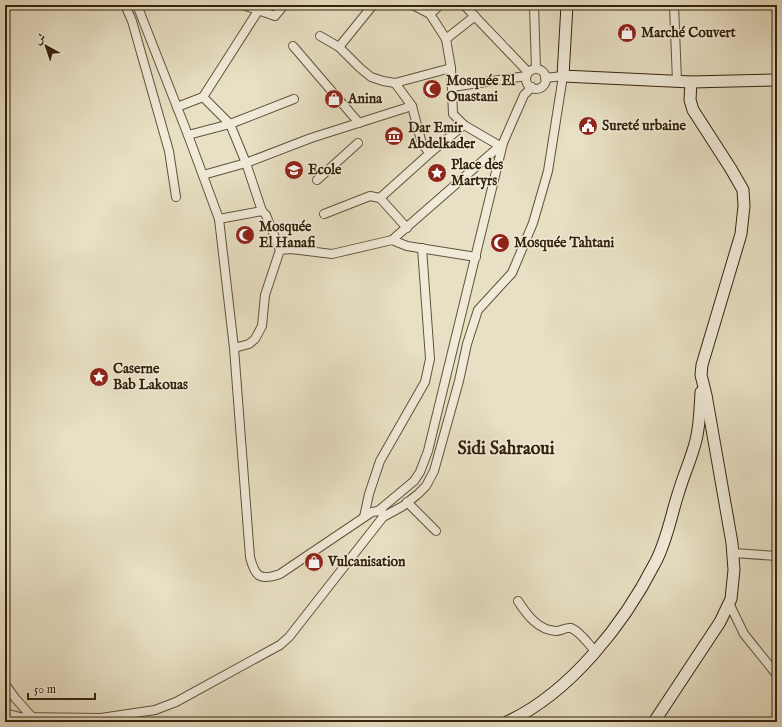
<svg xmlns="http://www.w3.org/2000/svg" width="782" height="727" font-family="'IM FELL English',Amiri,serif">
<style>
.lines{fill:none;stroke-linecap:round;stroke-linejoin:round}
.street-casing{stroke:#62523a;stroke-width:10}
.secondary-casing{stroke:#35230c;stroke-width:13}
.street{stroke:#f0ebd9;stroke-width:8}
.secondary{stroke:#f0ebd9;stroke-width:11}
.labels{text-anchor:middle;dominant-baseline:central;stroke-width:3;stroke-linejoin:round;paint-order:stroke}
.poi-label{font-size:14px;font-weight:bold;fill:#35230c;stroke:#f0ebd9;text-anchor:start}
.district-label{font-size:18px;font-weight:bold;fill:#35230c;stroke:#f0ebd9}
</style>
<rect width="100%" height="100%" fill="#e8e0c4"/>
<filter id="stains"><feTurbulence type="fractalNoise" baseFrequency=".005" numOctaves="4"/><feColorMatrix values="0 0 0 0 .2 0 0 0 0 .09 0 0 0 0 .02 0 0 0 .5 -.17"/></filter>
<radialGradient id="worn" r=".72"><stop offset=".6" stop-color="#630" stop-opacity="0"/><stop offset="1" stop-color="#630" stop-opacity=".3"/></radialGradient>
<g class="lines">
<!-- street casing -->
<g class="street-casing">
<g id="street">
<polyline points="125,5 132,21 169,151 176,197"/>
<polyline points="243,5 275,16 284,5"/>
<polyline points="413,5 430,14 440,5"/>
<polyline points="464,5 528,72"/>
<polyline points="534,5 536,69"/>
<polyline points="674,5 677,81"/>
<polyline points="430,14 446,39 451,68 453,114 464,125 500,146"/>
<polyline points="320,36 339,47 360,68 371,77 383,81 395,83 451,68"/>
<polyline points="446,39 475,16"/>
<polyline points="293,46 359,123"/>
<polyline points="339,47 373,5"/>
<circle cx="536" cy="79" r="10"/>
<polyline points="395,83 412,106 422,144 430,153"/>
<polyline points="452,87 526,76"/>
<polyline points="203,97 230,124 246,163 262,211 266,215 280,250"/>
<polyline points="177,107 203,97 258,11"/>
<polyline points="188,135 230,124 294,99"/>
<polyline points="203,175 246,163 311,138 412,106"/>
<polyline points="317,180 358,143"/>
<polyline points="324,214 370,196 380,198"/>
<polyline points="219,219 262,211"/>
<polyline points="407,228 380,198 430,153 464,125"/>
<polyline points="392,240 502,144"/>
<polyline points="234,348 249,344 255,339 262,326 265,295 280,250 291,249 332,254 392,240 407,246 476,257"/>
<polyline points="407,502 436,531"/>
<polyline points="378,511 414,481 420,472 428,451 503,143 524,95 532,87"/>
<polyline points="364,517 369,494 380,461 425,382 430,359 422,248"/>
<polyline points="383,517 403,506 418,494 426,486 434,471 459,381 467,344 478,310 512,273 533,223 548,171 563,76 545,78"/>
<polyline points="733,553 777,556"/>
<path d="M518 601C527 615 538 630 556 631 561 631 566 627 571 628 581 632 589 645 596 652"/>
<polyline points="729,603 744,634 777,675"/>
<polyline points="5,684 15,698 32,717"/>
<path d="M5 713 20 717 101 718 155 710 176 702 280 645 289 637 383 517V513L378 511 372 512 280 574C260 581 255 577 250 557L234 348 219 219 188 135 137 5"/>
</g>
</g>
<!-- secondary casing -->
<g class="secondary-casing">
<g id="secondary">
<polyline points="567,5 563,76 691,82 690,100 693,110 731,169 743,190 744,206 741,234 702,365 701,375 706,395 732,543 734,570 731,599 720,622 654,722"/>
<polyline points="691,82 777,80"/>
<path d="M507 722C570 693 624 624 655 563 667 541 671 515 679 491 684 474 692 457 696 440 700 424 700 408 701 392"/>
</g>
</g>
<!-- street -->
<use href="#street" class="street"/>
<!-- secondary -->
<use href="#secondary" class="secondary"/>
</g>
<!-- icons -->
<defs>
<g id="shop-disc" transform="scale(1)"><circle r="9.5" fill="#8f2418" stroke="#f0ebd9"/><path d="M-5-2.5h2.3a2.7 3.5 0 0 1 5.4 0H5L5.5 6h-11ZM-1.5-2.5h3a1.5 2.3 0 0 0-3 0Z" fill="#fff"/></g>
<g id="mosque-disc" transform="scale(1)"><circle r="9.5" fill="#8f2418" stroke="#f0ebd9"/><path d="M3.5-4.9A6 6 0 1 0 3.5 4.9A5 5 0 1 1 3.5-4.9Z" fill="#fff"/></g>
<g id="civic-disc" transform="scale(1)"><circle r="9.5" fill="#8f2418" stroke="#f0ebd9"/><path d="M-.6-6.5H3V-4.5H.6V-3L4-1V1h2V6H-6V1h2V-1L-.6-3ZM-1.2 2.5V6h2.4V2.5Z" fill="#fff"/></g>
<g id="museum-disc" transform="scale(1)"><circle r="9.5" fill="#8f2418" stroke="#f0ebd9"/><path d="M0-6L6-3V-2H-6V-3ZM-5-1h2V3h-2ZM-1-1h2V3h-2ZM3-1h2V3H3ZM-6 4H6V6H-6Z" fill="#fff"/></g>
<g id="school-disc" transform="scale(1)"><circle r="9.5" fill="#8f2418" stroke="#f0ebd9"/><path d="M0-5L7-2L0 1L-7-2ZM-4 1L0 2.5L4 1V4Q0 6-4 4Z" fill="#fff"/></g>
<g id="sight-disc" transform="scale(1)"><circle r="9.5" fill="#8f2418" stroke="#f0ebd9"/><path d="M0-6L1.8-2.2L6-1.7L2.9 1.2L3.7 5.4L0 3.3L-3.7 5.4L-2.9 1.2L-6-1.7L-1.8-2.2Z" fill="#fff"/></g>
</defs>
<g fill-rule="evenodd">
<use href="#shop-disc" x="627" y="33"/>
<use href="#mosque-disc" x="432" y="89"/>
<use href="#shop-disc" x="334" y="99"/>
<use href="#civic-disc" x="588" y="126"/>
<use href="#museum-disc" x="394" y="136"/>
<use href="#school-disc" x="294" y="170"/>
<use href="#sight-disc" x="437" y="173"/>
<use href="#mosque-disc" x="245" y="235"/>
<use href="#mosque-disc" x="500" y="243"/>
<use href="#sight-disc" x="99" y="377"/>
<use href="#shop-disc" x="314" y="562"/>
</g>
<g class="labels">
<!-- poi labels -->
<g class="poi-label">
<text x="641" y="33">Marché Couvert</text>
<text x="446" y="81">Mosquée El<tspan x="446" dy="16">Ouastani</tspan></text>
<text x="348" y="99">Anina</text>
<text x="602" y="126">Sureté urbaine</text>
<text x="408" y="128">Dar Emir<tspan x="408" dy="16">Abdelkader</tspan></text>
<text x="451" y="165">Place des<tspan x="451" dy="16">Martyrs</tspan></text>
<text x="308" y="170">Ecole</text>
<text x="259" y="227">Mosquée<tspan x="259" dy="16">El Hanafi</tspan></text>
<text x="514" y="243">Mosquée Tahtani</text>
<text x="113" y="369">Caserne<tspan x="113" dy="16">Bab Lakouas</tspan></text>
<text x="328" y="562">Vulcanisation</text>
</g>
<!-- district labels -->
<g class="district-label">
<text x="506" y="449">Sidi Sahraoui</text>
</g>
</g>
<!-- margin -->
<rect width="782" height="727" fill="none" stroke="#e8e0c4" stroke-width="20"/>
<rect x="6" y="6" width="770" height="715" fill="none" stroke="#35230c" stroke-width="2"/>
<rect x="10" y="10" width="762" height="707" fill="none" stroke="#35230c"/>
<!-- north arrow -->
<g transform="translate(46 46) rotate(320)" stroke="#f0ebd9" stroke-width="3" paint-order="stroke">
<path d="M0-3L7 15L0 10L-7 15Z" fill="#35230c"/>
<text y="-6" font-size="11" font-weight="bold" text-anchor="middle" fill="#35230c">ش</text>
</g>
<!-- scale -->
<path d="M28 693v6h67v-6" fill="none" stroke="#35230c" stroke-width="2"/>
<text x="34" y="693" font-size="12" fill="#35230c" stroke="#f0ebd9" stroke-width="3" paint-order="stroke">50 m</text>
<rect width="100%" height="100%" filter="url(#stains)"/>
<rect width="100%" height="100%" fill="url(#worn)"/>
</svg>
